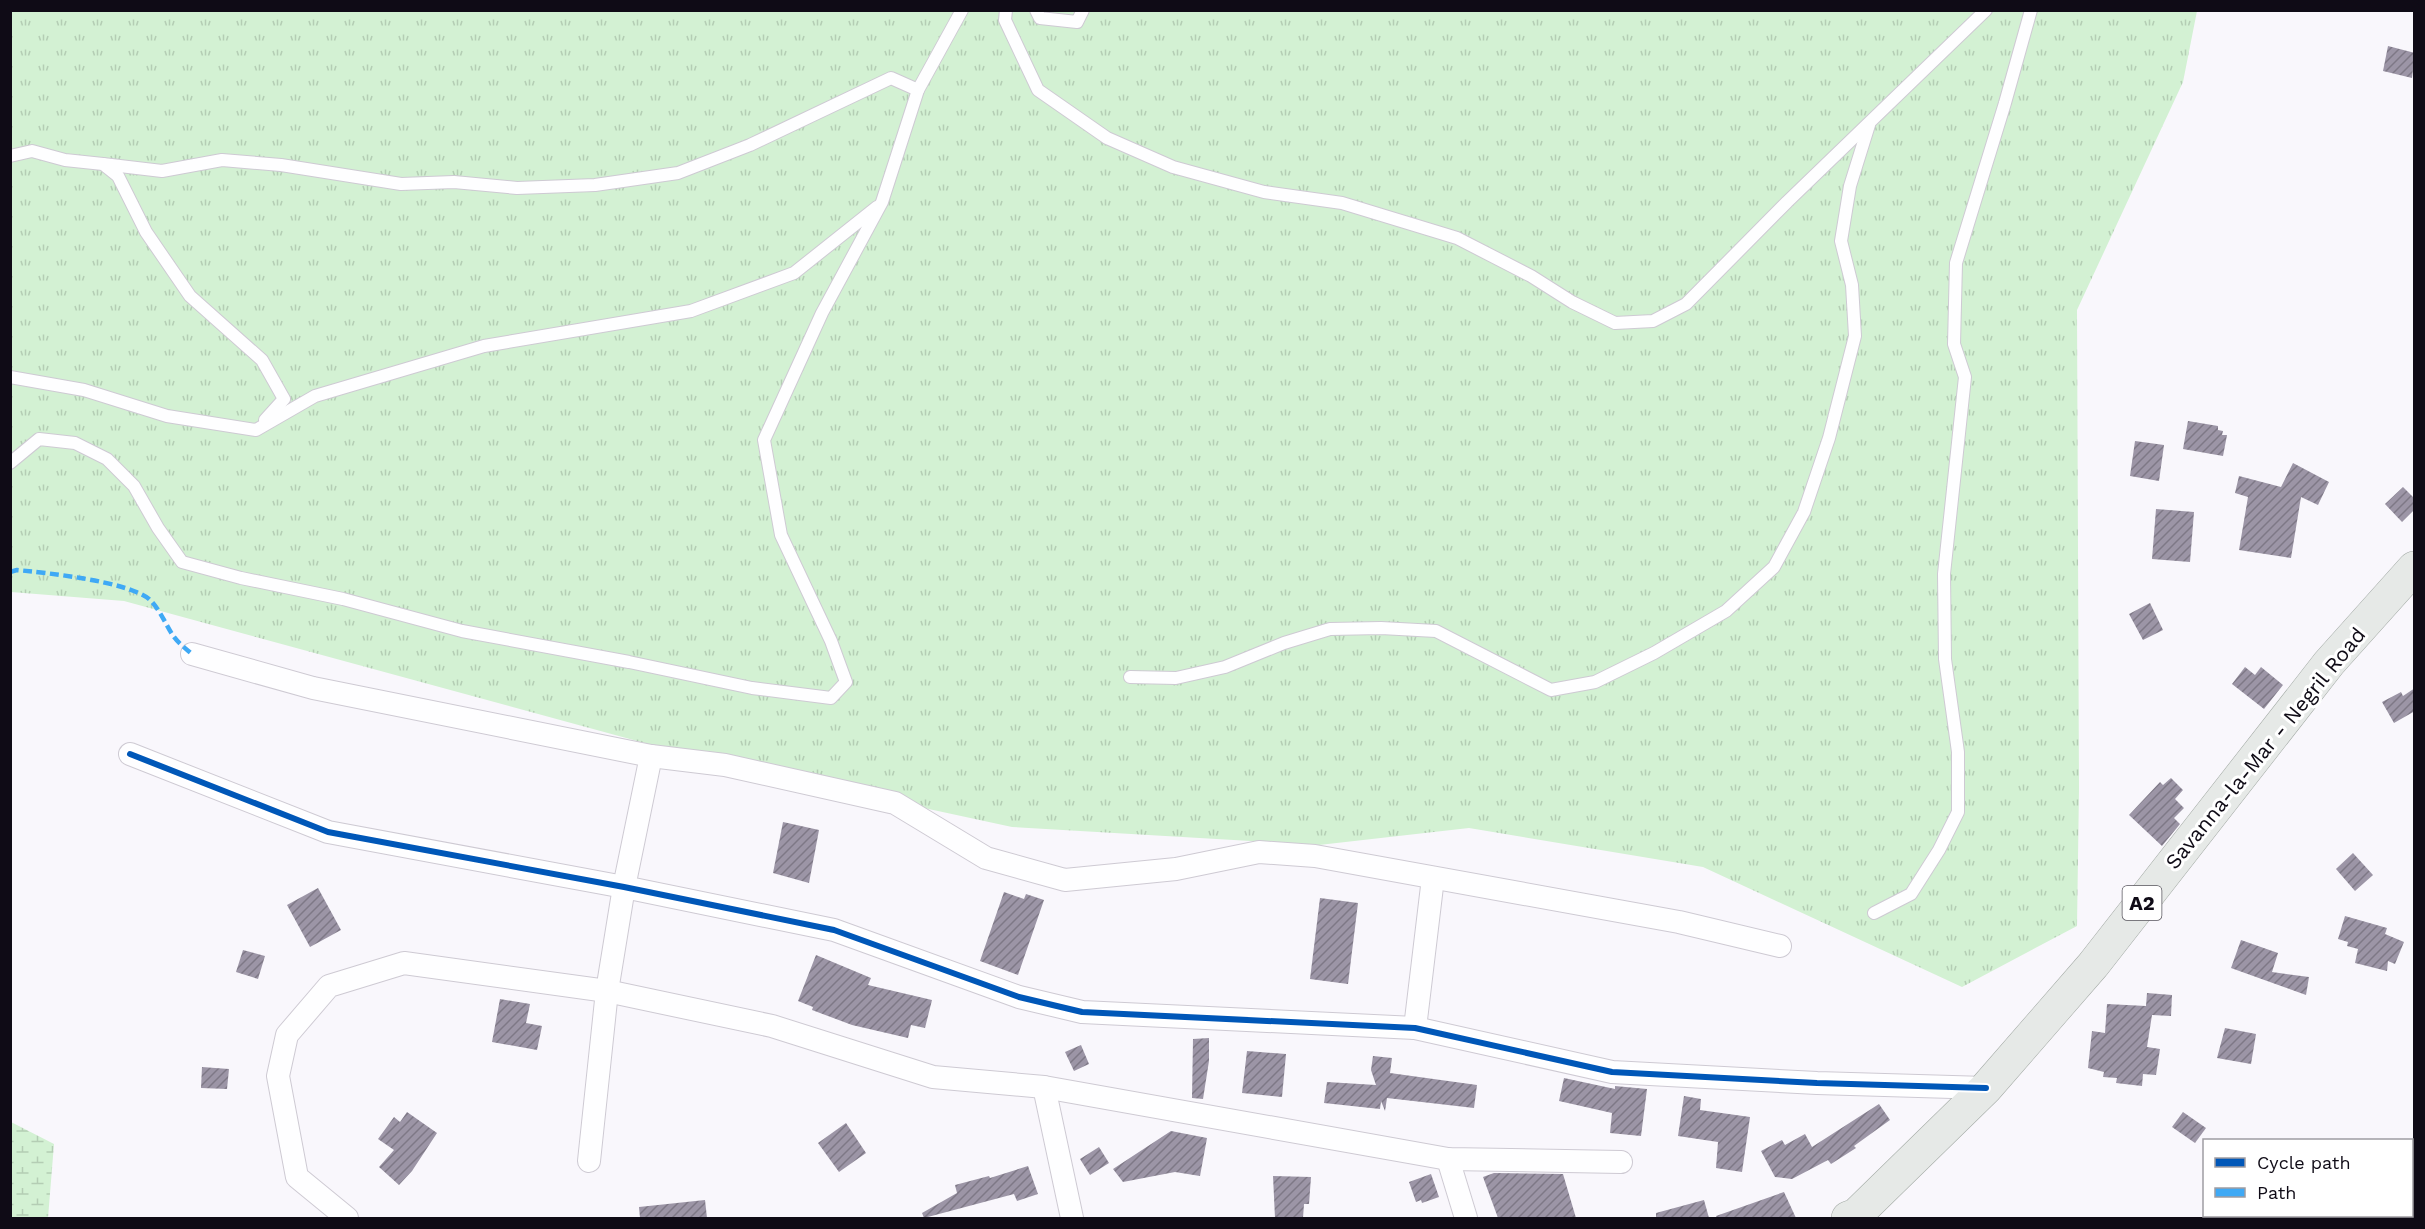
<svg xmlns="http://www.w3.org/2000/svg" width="2425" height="1229" font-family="'Work Sans',sans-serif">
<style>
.grass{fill:url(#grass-tufts)}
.wetland{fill:url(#wetland-marsh)}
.building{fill:url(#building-hatch)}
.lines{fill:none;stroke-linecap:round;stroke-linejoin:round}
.lane-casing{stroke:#cecad3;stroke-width:14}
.street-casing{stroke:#cecad3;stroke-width:24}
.primary-casing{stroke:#a3aaa5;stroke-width:34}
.lane{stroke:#fefeff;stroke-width:12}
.street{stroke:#fefeff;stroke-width:22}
.primary{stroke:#e6e9e7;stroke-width:33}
.quiet{stroke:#3fa9f5;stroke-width:4.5;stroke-dasharray:9 4.5;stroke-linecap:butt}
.cycleway-casing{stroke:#fff;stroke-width:10}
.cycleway{stroke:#0057b8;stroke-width:6}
.labels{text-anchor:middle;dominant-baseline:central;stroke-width:6;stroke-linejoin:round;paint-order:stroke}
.shield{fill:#fff;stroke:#57545c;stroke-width:1.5}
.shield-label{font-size:20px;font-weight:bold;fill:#0f0b16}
.street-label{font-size:21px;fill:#0f0b16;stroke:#fff}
</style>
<defs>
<pattern id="grass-tufts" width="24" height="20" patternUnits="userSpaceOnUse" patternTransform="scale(1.5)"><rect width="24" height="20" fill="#d3f1d3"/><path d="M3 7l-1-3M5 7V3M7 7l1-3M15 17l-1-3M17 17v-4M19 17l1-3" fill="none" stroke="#b4cdb4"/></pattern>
<pattern id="wetland-marsh" width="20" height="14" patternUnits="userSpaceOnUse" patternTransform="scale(1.5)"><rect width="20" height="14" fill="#d3f1d3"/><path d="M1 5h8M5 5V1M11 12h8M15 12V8" fill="none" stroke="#b4cdb4"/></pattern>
<pattern id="building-hatch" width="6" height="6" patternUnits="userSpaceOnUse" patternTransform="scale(1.5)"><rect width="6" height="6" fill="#9c95a6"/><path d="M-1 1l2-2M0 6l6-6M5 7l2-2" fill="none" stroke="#7e7886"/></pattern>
</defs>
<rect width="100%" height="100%" fill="#f9f7fc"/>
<!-- grass -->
<polygon class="grass" points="10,11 2197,11 2183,82 2077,310 2079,789 2077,926 1962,987 1703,867 1469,828 1319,845 1012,827 725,765 124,601 11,592"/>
<!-- wetland -->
<polygon class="wetland" points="11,1122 54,1144 48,1218 11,1218"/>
<!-- building -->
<g class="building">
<polygon points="2388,46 2415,53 2412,78 2383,71"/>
<polygon points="2188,421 2218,426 2218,430 2223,431 2222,435 2227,435 2223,456 2183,449"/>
<polygon points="2135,441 2164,445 2159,481 2130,476"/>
<polygon points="2293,463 2329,482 2318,505 2301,497 2291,558 2239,550 2248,497 2235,493 2239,476 2281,487"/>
<polygon points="2403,487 2415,499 2415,509 2402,522 2385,504"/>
<polygon points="2156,509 2194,512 2190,562 2152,559"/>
<polygon points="2150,603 2163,630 2143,640 2129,614"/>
<polygon points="2245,667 2255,675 2261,667 2283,685 2264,709 2232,684"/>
<polygon points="2415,688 2415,711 2394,723 2382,702 2401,692 2403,696"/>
<polygon points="2171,778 2183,790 2175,799 2184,808 2174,818 2180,824 2162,846 2129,815 2160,782 2163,785"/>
<polygon points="783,822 819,830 809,883 773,873"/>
<polygon points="2353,853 2373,875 2355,891 2336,869"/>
<polygon points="318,888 341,930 310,947 287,905"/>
<polygon points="1004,892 1024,899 1026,894 1044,900 1018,975 980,961"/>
<polygon points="1320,898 1358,903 1348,984 1310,979"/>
<polygon points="2345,916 2387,928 2385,934 2404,942 2395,964 2388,961 2387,971 2355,963 2358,949 2347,946 2348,942 2338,939"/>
<polygon points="2241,940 2278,953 2272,972 2309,977 2306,995 2231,968"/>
<polygon points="243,950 265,956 258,979 236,972"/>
<polygon points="816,955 871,978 868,985 932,1000 925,1028 911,1025 908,1038 852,1025 812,1010 813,1007 798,1001"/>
<polygon points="2147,993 2172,995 2171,1016 2152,1015 2147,1047 2160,1049 2156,1075 2143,1074 2142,1086 2116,1083 2117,1078 2103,1077 2104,1072 2088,1068 2092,1031 2105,1033 2107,1004 2146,1006"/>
<polygon points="500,999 530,1004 526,1023 542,1026 537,1050 492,1042"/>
<polygon points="2225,1028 2256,1034 2251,1064 2217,1058"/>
<polygon points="1209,1038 1209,1061 1203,1099 1192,1098 1193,1039"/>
<polygon points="1081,1045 1089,1064 1074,1071 1065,1052"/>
<polygon points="1247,1051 1286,1054 1282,1097 1242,1093"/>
<polygon points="1373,1056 1392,1058 1390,1073 1477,1085 1474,1108 1387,1098 1385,1111 1381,1101 1380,1109 1324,1103 1327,1082 1376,1085 1371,1070"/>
<polygon points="202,1067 229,1069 227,1089 201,1088"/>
<polygon points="1564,1078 1615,1089 1615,1086 1647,1089 1641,1136 1610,1133 1612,1113 1559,1101"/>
<polygon points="1684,1096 1701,1099 1700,1110 1750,1117 1742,1172 1716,1168 1718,1142 1678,1136"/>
<polygon points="1879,1104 1890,1120 1854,1146 1856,1148 1831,1164 1828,1160 1792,1179 1775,1177 1761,1151 1782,1140 1785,1145 1805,1134 1812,1147"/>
<polygon points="407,1112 437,1133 412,1171 399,1185 379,1167 394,1150 378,1139 394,1117 400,1122"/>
<polygon points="2183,1112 2206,1128 2195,1143 2172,1127"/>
<polygon points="846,1123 866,1153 839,1172 818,1143"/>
<polygon points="1171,1131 1207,1138 1200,1176 1175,1172 1123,1182 1113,1169"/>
<polygon points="1099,1147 1109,1163 1090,1175 1080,1159"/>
<polygon points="1028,1166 1038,1194 1017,1201 1014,1194 924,1218 922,1213 957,1193 955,1185 989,1176 990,1178"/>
<polygon points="1494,1173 1563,1174 1576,1218 1498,1218 1483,1177"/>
<polygon points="1431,1174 1439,1197 1422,1203 1421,1200 1416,1202 1409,1182"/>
<polygon points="1273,1176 1311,1177 1309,1204 1304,1204 1303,1218 1275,1218"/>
<polygon points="1784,1192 1796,1218 1717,1218 1716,1216"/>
<polygon points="705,1200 707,1218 640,1218 639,1207"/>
<polygon points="1704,1200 1709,1218 1656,1218 1656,1213"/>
</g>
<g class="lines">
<!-- lane casing -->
<g class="lane-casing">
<g id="lane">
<polyline points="1006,10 1005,20 1038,90 1107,138 1173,167 1264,192 1342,203 1457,238 1531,276 1572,302 1615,323 1653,321 1686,304 1787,202 1986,10"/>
<polyline points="1036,10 1040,18 1077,22 1083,10"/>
<polyline points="10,156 32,151 65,160 103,164 118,176 146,232 190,296 262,360 284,399 265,420"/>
<polyline points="103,164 162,171 222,160 281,165 401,184 454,182 517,188 595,185 678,173 750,145 891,78 918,90"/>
<polyline points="10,377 84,390 167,416 256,430 315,396 484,346 691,311 794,273 877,207"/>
<polyline points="10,463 39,439 75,443 107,459 134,486 158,528 182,562 241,578 343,599 462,631 629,662 752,688 831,698 846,682 831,641 781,535 764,440 822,313 882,202 918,90 962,10"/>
<polyline points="1130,677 1176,678 1225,667 1284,643 1330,629 1381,628 1436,631 1551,690 1595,682 1654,653 1726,611 1774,567 1804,512 1829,438 1855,336 1852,285 1841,241 1850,186 1869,125"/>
<polyline points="1874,913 1911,894 1939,850 1958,812 1958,752 1945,659 1944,574 1965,377 1954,344 1956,263 2005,103 2031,10"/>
</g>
</g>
<!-- street casing -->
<g class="street-casing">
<g id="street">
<polyline points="192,654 313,688 651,756 725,765 895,803 986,858 1065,880 1176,869 1259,852 1315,856 1679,922 1780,946"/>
<polyline points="130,754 328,832 624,887 834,930 1019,997 1082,1012 1415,1028 1612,1072 1817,1083 1986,1088"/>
<polyline points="1415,1028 1433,878"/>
<polyline points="1044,1087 1072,1218"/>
<polyline points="1448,1159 1466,1218"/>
<polyline points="589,1161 607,991 624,887 651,756"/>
<polyline points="347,1218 297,1177 278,1076 287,1035 329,986 404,963 607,991 772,1026 933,1077 1044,1087 1448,1159 1621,1162"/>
</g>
</g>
<!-- primary casing -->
<g class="primary-casing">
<polyline id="primary" points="1848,1218 1856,1215 1986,1088 2093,965 2329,663 2414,568"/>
</g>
<!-- lane -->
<use href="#lane" class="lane"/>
<!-- street -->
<use href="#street" class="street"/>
<!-- primary -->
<use href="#primary" class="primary"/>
<!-- quiet -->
<path class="quiet" d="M10 572 17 570C47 573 126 581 149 599 159 608 165 623 172 634 177 642 185 648 192 654"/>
<!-- cycleway casing -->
<g class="cycleway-casing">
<polyline id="cycleway" points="130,754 328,832 624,887 834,930 1019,997 1082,1012 1415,1028 1612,1072 1817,1083 1986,1088"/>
</g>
<!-- cycleway -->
<use href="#cycleway" class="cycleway"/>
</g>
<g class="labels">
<!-- shield labels -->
<rect class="shield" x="2122.5" y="886" width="39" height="34" rx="4.5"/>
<g class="shield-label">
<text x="2142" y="903">A2</text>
</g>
<!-- street labels -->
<g class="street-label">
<text transform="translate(2265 748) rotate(-51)">Savanna-la-Mar - Negril Road</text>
</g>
</g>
<!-- border -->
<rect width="2425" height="1229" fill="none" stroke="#0f0b16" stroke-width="24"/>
<!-- legend -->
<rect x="2203" y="1139" width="210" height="78" fill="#ffffff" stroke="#9f9da2" stroke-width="1.5"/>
<rect x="2215" y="1158" width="30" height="9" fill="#0057b8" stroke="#9f9da2" stroke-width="1.5"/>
<text x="2257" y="1169" font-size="18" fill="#0f0b16">Cycle path</text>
<rect x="2215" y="1188" width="30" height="9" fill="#3fa9f5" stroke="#9f9da2" stroke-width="1.5"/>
<text x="2257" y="1199" font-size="18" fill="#0f0b16">Path</text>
</svg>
